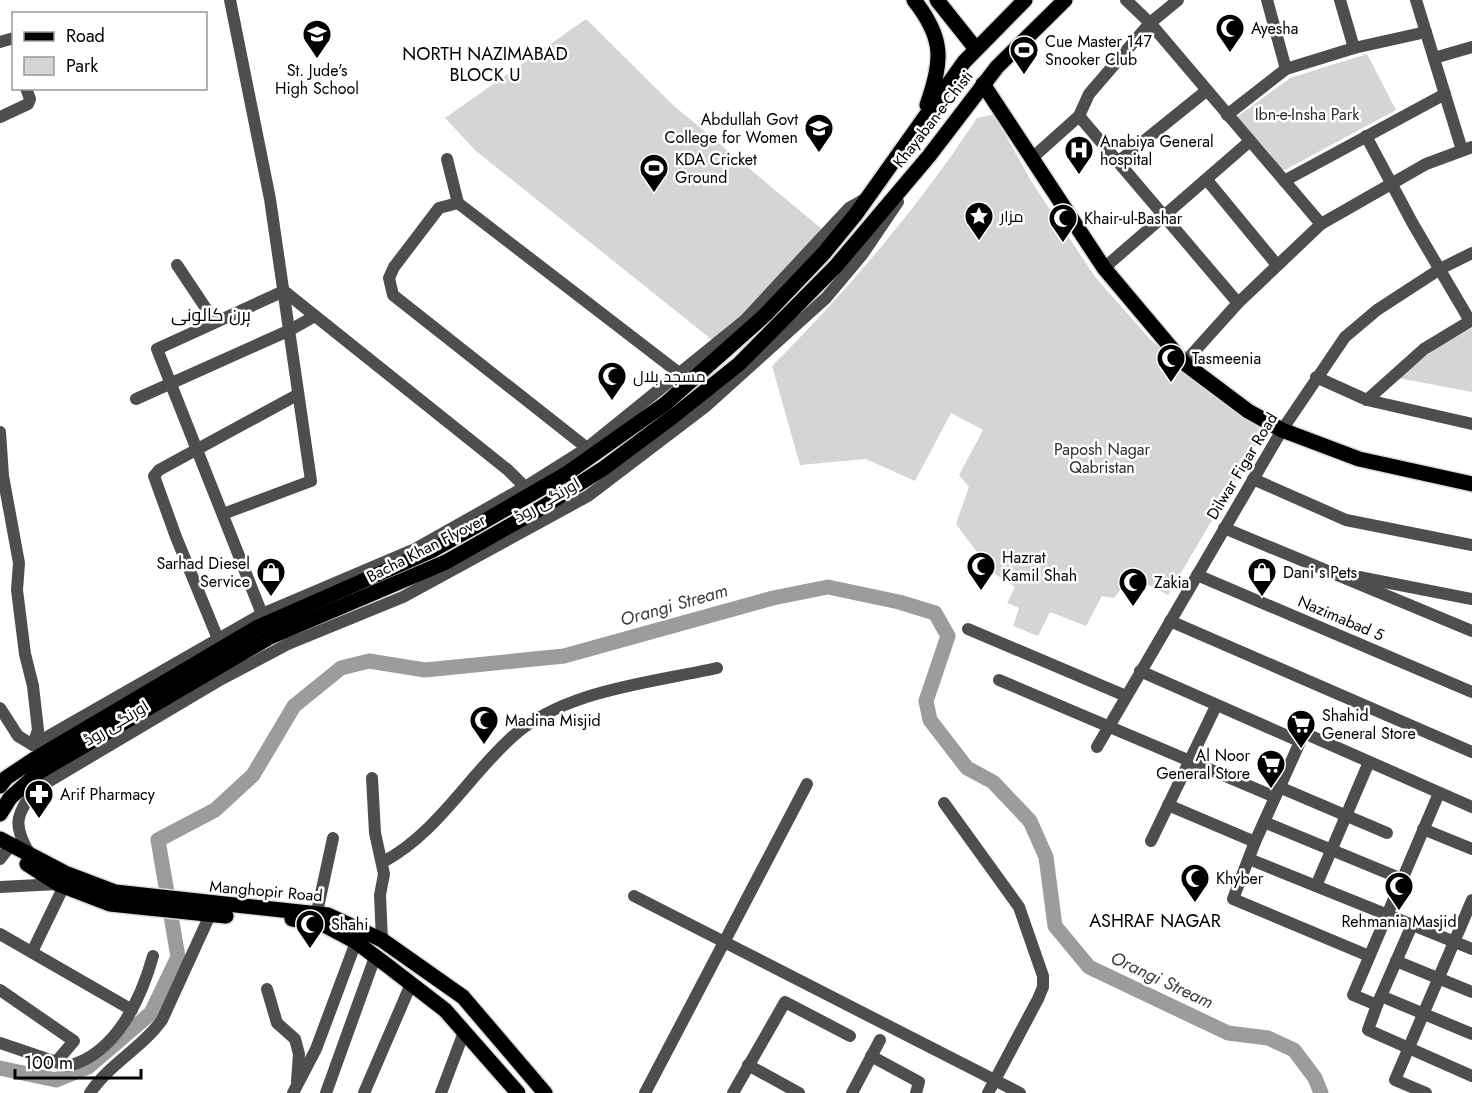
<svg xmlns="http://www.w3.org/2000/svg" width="1472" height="1093" font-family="Jost,Cairo,sans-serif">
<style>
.green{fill:#d5d5d5}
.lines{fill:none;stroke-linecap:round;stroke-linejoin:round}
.river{stroke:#9c9c9c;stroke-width:15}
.major-casing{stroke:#dbdbdb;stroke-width:18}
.minor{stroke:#4e4e4e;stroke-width:12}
.major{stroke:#000;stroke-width:15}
.labels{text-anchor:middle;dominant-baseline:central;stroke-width:5;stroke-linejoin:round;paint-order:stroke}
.poi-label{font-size:16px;fill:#000;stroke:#fff;text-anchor:start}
.park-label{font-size:16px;fill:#2c2c2c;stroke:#fff}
.street-label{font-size:16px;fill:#000;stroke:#fff}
.neighbourhood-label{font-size:18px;fill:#000;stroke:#fff}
.water-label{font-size:18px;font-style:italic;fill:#3d3d3d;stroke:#fff}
</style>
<rect width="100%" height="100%" fill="#fff"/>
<!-- green -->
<g class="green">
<polygon points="586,19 673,105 829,235 716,343 476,151 445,118"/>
<polygon points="1367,54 1396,110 1285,170 1280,170 1237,117 1290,78"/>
<path d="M994 114 1031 181 1096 278 1149 338 1198 383 1265 430 1168 595 1131 576 1114 598 1102 596 1086 626 1050 612 1038 636 1013 626 1019 608 1007 603 1015 587 992 572 956 524 969 487 959 475 983 430 951 413 915 481 866 459 800 465 772 366C848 290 917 209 977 118Z"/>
<polygon points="1472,328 1472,392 1398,378 1436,348"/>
</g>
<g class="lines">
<!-- river -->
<polyline class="river" points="0,1068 56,1080 88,1067 151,1013 178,957 158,840 215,810 253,775 294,706 341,668 369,661 425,670 564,656 773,598 828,587 899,602 935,613 948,636 926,701 930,720 967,768 993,782 1030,821 1046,857 1055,926 1089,967 1228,1033 1268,1038 1294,1050 1315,1078 1321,1093"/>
<!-- major casing -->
<g class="major-casing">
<g id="major">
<path d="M914 0C944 38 943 60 927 105"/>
<polyline points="937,0 976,49"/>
<polyline points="983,84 1104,268 1184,363 1248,411 1282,430 1359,459 1472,484"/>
<polyline points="0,786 6,778 33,760 258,627 431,551 476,526 566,474 665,404 765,315 824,253 856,214 964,62 1025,0"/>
<polyline points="0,814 10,798 39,772 270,637 446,562 543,507 604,468 675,415 739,364 836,266 929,156 997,67 1065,0"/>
<polyline points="0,839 65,873 115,892 328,915 382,940 463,997 545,1093"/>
<polyline points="27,864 58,884 110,904 226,916"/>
<polyline points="292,919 326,926 356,942 388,966 445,1010 518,1093"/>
</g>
</g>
<!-- minor -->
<g class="minor">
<polyline points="1126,0 1150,23 1321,224"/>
<polyline points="1267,0 1286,69"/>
<polyline points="1340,0 1354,48"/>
<polyline points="1416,0 1462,150"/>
<polyline points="0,42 14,38"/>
<polyline points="1434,58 1472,47"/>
<polyline points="1227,115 1286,69 1354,48 1426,32"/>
<polyline points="1079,116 1238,303"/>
<polyline points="0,117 28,104 30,99 26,88"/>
<polyline points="1366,136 1413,224 1470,321"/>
<polyline points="447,159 458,203"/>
<polyline points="1031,159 1079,116 1089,94 1150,23 1178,0"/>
<polyline points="1118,162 1206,91"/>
<polyline points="1207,180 1277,265"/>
<polyline points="1284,181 1445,94"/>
<polyline points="177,265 215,322"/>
<polyline points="1104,268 1250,141"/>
<polyline points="284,291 508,470 525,487"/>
<polyline points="1184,363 1238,303 1321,224 1426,164 1472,147"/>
<polyline points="1316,377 1367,400 1472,424"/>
<polyline points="136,399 290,330 315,316"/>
<polyline points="1367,400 1424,349 1472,320"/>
<polyline points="0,432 3,476 19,563 17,590 25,654 33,686 38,730 33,745"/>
<polyline points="587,448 393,295 389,278 394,267 439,208 458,203 679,373"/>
<polyline points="1253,479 1346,520 1472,545"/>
<polyline points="223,514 311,481 270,199 230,0"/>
<polyline points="1224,528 1472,631"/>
<polyline points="1197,575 1472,692"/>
<polyline points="1359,577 1472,599"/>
<polyline points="262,614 157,349 284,291"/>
<polyline points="1170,621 1472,752"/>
<polyline points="968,629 1126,696"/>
<polyline points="218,639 176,537 154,476 159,470 297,395"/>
<polyline points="1140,671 1299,741"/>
<polyline points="999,680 1275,797"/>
<polyline points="0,708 18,736 33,745"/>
<polyline points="33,745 262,614 415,549 525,487 587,448 744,321 849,208 865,199"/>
<polyline points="1097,747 1282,430 1345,337 1377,310 1440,269 1472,253"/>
<polyline points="372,778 375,833 384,874 380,895 382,940"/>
<polyline points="1279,787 1387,833"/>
<polyline points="944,803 1019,907 1043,976 1043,987 1038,999 988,1093"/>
<polyline points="1168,805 1255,842"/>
<polyline points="1264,822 1402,879"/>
<polyline points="1423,829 1472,849"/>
<polyline points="1151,841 1216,706"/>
<path d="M31 856C13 827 14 815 36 789L218 681 288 644 403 597 588 496 705 407 826 298 862 255 898 202"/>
<polyline points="0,859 10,846"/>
<polyline points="1249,859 1472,949"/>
<path d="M383 862C437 833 467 778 511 738 563 690 650 683 717 668"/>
<polyline points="1316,886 1369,762"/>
<polyline points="0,887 58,884"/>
<polyline points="634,896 1020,1093"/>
<polyline points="317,912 333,838"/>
<polyline points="1412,925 1377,1005 1353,995 1439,793"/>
<polyline points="0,934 132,1010"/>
<polyline points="32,952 64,886"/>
<polyline points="1369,956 1233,899 1255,842 1304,733 1472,807"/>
<polyline points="1396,961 1472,992"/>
<polyline points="267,989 277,1023 295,1039 299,1054 297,1081"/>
<polyline points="0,990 74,1041 56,1062"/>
<polyline points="1381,996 1472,1034"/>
<polyline points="1377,1005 1368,1030 1472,1076"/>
<path d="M0 1043 68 1066C116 1054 141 999 153 956"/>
<polyline points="871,1056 919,1082 916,1093"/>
<polyline points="748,1065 799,1093"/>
<path d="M90 1093C109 1064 142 1048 162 1020L210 915"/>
<polyline points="293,1093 316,1049 356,942"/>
<polyline points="326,1093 375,957"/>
<polyline points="364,1093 411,984"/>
<polyline points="441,1093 464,1032"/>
<polyline points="645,1093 807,784"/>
<polyline points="733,1093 785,1002 850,1036"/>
<polyline points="852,1093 880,1040"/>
<polyline points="1426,1093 1395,1080 1472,900"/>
</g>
<!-- major -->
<use href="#major" class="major"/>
</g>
<!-- icons -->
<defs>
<g id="mosque-pin" transform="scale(1.5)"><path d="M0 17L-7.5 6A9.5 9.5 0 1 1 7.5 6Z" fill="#000" stroke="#fff"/><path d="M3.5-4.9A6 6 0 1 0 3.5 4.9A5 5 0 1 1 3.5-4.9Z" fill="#fff"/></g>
<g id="school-pin" transform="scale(1.5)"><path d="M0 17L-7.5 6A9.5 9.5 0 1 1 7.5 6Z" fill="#000" stroke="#fff"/><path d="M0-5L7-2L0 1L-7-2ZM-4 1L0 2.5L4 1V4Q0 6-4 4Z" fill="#fff"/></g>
<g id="stadium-pin" transform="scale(1.5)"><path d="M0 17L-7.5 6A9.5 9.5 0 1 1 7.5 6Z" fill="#000" stroke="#fff"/><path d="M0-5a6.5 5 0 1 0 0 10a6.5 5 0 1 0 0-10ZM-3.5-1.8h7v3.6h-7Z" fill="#fff"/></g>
<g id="hospital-pin" transform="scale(1.5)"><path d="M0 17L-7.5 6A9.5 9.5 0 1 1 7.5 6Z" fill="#000" stroke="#fff"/><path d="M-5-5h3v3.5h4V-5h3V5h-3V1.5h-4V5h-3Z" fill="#fff"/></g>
<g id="sight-pin" transform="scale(1.5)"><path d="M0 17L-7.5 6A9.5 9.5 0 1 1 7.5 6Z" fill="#000" stroke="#fff"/><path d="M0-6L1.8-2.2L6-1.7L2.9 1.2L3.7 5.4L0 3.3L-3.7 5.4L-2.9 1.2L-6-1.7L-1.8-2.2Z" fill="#fff"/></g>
<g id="shop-pin" transform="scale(1.5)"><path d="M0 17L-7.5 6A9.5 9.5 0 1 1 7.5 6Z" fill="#000" stroke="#fff"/><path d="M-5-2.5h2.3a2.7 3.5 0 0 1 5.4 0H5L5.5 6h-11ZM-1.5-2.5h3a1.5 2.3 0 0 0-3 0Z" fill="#fff"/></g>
<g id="supermarket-pin" transform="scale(1.5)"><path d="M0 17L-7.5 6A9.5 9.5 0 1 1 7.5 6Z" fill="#000" stroke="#fff"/><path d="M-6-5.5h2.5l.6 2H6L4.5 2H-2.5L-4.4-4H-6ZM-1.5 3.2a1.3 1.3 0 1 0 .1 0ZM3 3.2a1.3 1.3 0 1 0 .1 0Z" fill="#fff"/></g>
<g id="pharmacy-pin" transform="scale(1.5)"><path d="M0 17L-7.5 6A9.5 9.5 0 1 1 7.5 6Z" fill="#000" stroke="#fff"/><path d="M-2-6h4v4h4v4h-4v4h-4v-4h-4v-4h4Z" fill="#fff"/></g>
</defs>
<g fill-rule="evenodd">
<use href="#mosque-pin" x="1230" y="28"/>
<use href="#school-pin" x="317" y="34"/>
<use href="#stadium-pin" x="1024" y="50"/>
<use href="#school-pin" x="819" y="128"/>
<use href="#hospital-pin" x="1079" y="150"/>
<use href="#stadium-pin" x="654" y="168"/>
<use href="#sight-pin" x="979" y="216"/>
<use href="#mosque-pin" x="1063" y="218"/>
<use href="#mosque-pin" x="1171" y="358"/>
<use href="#mosque-pin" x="612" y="376"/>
<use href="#mosque-pin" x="981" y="566"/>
<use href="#shop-pin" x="271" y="572"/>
<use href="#shop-pin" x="1262" y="572"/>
<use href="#mosque-pin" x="1133" y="582"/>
<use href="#mosque-pin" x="484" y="720"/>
<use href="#supermarket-pin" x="1301" y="724"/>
<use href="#supermarket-pin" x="1271" y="764"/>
<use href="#pharmacy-pin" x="39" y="794"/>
<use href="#mosque-pin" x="1195" y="878"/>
<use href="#mosque-pin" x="1399" y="886"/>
<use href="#mosque-pin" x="310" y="924"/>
</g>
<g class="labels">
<!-- poi labels -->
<g class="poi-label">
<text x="1251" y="28">Ayesha</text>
<text x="1045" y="41">Cue Master 147<tspan x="1045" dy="18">Snooker Club</tspan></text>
<text x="317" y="70" text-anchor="middle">St. Jude's<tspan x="317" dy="18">High School</tspan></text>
<text x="798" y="119" text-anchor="end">Abdullah Govt<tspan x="798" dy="18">College for Women</tspan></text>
<text x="1100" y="141">Anabiya General<tspan x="1100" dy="18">hospital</tspan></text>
<text x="675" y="159">KDA Cricket<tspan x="675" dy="18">Ground</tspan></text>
<text x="1000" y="216">مزار</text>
<text x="1084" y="218">Khair-ul-Bashar</text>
<text x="1192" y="358">Tasmeenia</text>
<text x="633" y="376">مسجد بلال</text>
<text x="1002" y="557">Hazrat<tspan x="1002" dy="18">Kamil Shah</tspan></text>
<text x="250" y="563" text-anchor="end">Sarhad Diesel<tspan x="250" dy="18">Service</tspan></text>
<text x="1283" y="572">Dani s Pets</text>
<text x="1154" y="582">Zakia</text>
<text x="1322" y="715">Shahid<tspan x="1322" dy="18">General Store</tspan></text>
<text x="505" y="720">Madina Misjid</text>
<text x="1250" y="755" text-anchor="end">Al Noor<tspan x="1250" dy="18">General Store</tspan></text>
<text x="60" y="794">Arif Pharmacy</text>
<text x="1216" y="878">Khyber</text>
<text x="1399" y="921" text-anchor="middle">Rehmania Masjid</text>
<text x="331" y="924">Shahi</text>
</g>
<!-- park labels -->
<g class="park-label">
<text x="1307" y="114">Ibn-e-Insha Park</text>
<text x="1102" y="449">Paposh Nagar<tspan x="1102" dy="18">Qabristan</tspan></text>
</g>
<!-- street labels -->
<g class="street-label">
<text transform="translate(933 119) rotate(-52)">Khayaban-e-Chisti</text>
<text transform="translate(1242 466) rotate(-59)">Dilwar Figar Road</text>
<text transform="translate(547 500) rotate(-30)">اورنگی روڈ</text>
<text transform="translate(426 548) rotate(-27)">Bacha Khan Flyover</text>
<text transform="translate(1341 618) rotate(23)">Nazimabad 5</text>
<text transform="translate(116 723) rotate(-31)">اورنگی روڈ</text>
<text transform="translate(266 891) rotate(5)">Manghopir Road</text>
</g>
<!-- neighbourhood labels -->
<g class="neighbourhood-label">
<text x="485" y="54">NORTH NAZIMABAD<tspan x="485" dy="21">BLOCK U</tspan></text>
<text x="211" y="315">ہرن کالونی</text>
<text x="1155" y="921">ASHRAF NAGAR</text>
</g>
<!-- water labels -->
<g class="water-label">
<text transform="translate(674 605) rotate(-16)">Orangi Stream</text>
<text transform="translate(1162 980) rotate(25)">Orangi Stream</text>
</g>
</g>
<!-- legend -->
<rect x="12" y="12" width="195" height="78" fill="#ffffff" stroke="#999999" stroke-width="1.5"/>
<rect x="24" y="32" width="30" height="9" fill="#000000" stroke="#999999" stroke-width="1.5"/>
<text x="66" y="42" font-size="18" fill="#000000">Road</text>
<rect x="24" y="57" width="30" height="18" fill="#d5d5d5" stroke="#999999" stroke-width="1.5"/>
<text x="66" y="72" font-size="18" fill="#000000">Park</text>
<!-- scale -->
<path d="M15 1069v9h126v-9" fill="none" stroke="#000000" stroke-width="3"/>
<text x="24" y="1069" font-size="18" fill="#000000" stroke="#ffffff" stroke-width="4.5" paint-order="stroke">100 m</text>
</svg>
